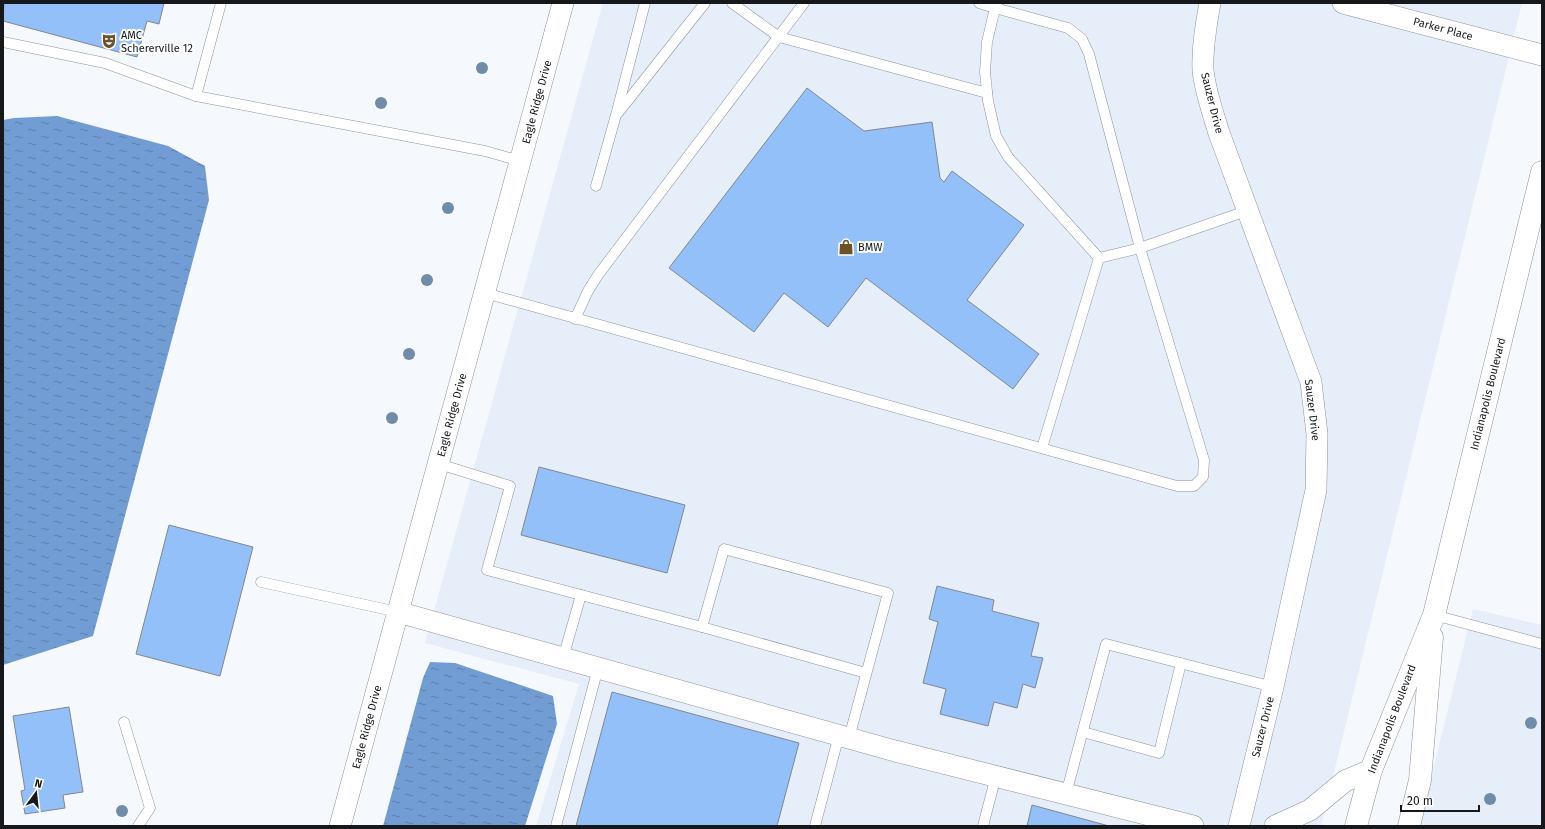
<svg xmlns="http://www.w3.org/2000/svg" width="1545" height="829" font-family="'Fira Sans',sans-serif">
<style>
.built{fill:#e5eef9}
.water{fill:url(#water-ripples)}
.building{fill:#93c0f9;stroke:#81878f}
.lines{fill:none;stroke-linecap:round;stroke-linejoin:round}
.service-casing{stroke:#8e949c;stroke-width:11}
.minor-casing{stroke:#8e949c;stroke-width:22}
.trunk-casing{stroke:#8e949c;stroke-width:23}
.service{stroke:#fff;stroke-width:10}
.minor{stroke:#fff;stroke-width:21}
.trunk{stroke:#fff;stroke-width:22}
.tree{fill:#708ca9}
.labels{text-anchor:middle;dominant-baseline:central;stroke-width:4;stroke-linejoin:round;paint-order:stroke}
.street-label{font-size:11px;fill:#16181b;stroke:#fff}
.poi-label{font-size:11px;fill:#16181b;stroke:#fff;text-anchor:start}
</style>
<defs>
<pattern id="water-ripples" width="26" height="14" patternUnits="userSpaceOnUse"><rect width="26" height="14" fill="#729dd4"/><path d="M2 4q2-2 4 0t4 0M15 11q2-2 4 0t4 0" fill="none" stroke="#5d7fab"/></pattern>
</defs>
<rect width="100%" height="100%" fill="#f5f9fe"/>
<!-- built -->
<g class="built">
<polygon points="603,3 1522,3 1321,826 536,826 579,684 425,643"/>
<polygon points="1473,609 1542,625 1542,826 1419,826"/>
</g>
<!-- water -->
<g class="water">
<polygon points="57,116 168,146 205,166 209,200 93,636 3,665 3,120 14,118"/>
<polygon points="430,662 455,663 553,696 557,724 525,826 383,826 423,678"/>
</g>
<!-- building -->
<g class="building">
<polygon points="4,3 164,3 159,24 147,21 137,57 3,21"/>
<polygon points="807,88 864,131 932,122 940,178 944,182 952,171 1024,225 967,300 1039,354 1013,389 866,278 828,327 784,293 754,332 669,268"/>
<polygon points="539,467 685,505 667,573 521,535"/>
<polygon points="169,525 253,547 220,676 136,654"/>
<polygon points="937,586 994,600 992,611 1039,623 1031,656 1043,658 1035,688 1023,684 1017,708 994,702 988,726 940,714 946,689 923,683 938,622 929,619"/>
<polygon points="612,692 799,743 777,826 576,826"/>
<polygon points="69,707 83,792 63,795 65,808 25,814 21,791 25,790 13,716"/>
<polygon points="1032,805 1109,826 1027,826"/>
</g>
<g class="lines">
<!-- service casing -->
<g class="service-casing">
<g id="service">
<polyline points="221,3 196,96 485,151 520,161"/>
<polyline points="732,3 779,37 987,93"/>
<polyline points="979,3 995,8 997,3"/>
<polyline points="3,42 105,63 196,96"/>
<polyline points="618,113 705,3"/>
<polyline points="596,186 616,115 645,3"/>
<polyline points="485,293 1177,486 1194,486 1203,477 1204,460 1140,248 1249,210"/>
<polyline points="575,319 588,291 598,275 804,3"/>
<polyline points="1042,448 1099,258 1008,157 996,136 988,101 985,72 987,42 995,8 1068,28 1082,39 1089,54 1140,248 1099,258"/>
<polyline points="439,464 510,486 487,570 702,627 724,549 888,593 849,738"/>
<polyline points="261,582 398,612"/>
<polyline points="1434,615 1542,644"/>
<polyline points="702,627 866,673"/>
<polyline points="563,658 581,595"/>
<polyline points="124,722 150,808 138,826"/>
<polyline points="1083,732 1159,753 1181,663"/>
<polyline points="1066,794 1106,644 1273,687"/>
<polyline points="556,826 598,668"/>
<polyline points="815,826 839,735"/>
<polyline points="983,826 996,776"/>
</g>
</g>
<!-- minor casing -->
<g class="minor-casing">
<g id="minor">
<path d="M1210 3C1206 25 1202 48 1203 70 1205 91 1213 113 1219 133L1311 382 1317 434 1316 490 1273 687 1239 826"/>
<polyline points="1343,3 1542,55"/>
<polyline points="398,612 895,751 1193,826"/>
<polyline points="340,826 563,3"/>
<polyline points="1275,826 1310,810 1345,781 1371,770"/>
</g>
</g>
<!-- trunk casing -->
<g class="trunk-casing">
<g id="trunk">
<polyline points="1356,826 1371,770 1434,615 1542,172"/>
<polyline points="1409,826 1420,780 1432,637"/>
</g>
</g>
<!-- service -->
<use href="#service" class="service"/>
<!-- minor -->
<use href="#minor" class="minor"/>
<!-- trunk -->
<use href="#trunk" class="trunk"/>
</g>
<!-- trees -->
<g class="tree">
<circle cx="482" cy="68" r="6"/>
<circle cx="381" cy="103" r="6"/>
<circle cx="448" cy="208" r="6"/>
<circle cx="427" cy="280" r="6"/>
<circle cx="409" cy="354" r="6"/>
<circle cx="392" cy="418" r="6"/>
<circle cx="1531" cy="723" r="6"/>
<circle cx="1490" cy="799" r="6"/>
<circle cx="122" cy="811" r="6"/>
</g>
<!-- icons -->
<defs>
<g id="theatre-bare" transform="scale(1.2)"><path d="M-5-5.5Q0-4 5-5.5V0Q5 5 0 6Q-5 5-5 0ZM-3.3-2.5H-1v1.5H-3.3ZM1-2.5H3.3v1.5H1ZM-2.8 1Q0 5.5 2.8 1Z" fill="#6f5126" stroke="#fff" stroke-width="2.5" paint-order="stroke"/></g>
<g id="shop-bare" transform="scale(1.2)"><path d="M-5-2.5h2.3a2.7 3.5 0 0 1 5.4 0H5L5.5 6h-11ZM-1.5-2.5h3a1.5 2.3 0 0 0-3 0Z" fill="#6f5126" stroke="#fff" stroke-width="2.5" paint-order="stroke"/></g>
</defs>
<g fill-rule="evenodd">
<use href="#theatre-bare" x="109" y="41"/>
<use href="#shop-bare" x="846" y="247"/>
</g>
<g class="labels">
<!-- street labels -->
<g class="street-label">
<text transform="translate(1443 29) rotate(15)">Parker Place</text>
<text transform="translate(537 102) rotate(-75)">Eagle Ridge Drive</text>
<text transform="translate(1212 103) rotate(76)">Sauzer Drive</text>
<text transform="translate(1488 394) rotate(-76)">Indianapolis Boulevard</text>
<text transform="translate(1312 410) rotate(83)">Sauzer Drive</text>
<text transform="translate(452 415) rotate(-75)">Eagle Ridge Drive</text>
<text transform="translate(1392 719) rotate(-69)">Indianapolis Boulevard</text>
<text transform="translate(367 727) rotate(-75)">Eagle Ridge Drive</text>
<text transform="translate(1263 727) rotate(-76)">Sauzer Drive</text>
</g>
<!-- poi labels -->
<g class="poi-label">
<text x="121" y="35">AMC<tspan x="121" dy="13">Schererville 12</tspan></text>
<text x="858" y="247">BMW</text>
</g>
</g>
<!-- border -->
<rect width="1545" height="829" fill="none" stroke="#16181b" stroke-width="8"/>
<!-- north arrow -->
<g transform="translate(36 793) rotate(15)" stroke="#ffffff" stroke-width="3" paint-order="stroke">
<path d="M0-3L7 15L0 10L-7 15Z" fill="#16181b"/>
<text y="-6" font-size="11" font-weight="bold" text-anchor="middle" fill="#16181b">N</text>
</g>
<!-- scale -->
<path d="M1401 805v6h78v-6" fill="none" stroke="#16181b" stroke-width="2"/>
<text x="1407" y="805" font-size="12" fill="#16181b" stroke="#ffffff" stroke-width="3" paint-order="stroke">20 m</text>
</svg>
